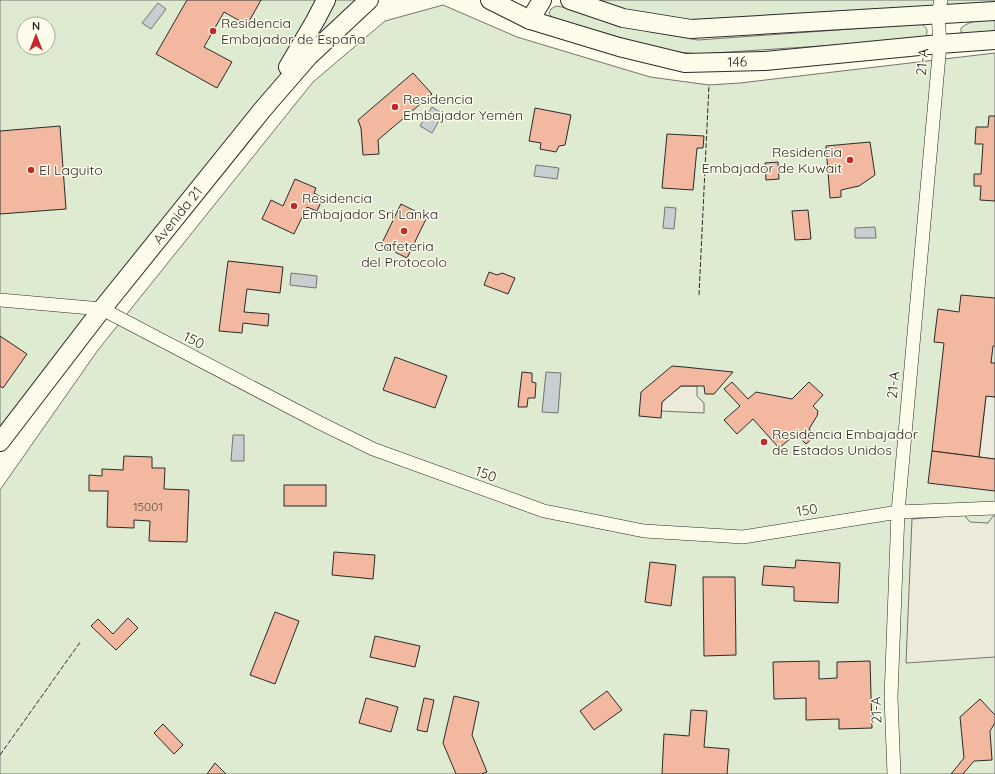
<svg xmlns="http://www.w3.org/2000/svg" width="995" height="774" font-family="Quicksand,sans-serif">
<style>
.green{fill:#deebd1;stroke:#74746e;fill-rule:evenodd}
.parking{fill:#eceadb;stroke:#74746e}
.water{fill:#c7d0d0;stroke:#74746e}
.building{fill:#f2b8a0;stroke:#2b2b2b}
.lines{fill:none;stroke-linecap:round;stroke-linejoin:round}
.minor-casing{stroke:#2b2b2b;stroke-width:14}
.secondary-casing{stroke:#2b2b2b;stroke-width:20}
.minor{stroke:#fdfbea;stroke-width:13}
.secondary{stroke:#fdfbea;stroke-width:18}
.fence{stroke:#2b2b2b;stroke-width:1;stroke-dasharray:5 2;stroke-linecap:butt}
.poi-dot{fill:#c62828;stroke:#fdfbea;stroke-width:1.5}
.labels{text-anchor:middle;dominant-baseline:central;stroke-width:3;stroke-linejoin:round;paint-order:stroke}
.number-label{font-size:12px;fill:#5d4e48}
.poi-label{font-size:14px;fill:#2b2b2b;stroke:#fdfbea;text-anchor:start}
.street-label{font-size:14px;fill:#2b2b2b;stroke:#fdfbea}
</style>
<rect width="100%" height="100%" fill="#fdfbea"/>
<!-- green -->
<g class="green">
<path d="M0 0H369L308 57 0 442ZM24 24H48V48H24Z"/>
<polygon points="570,0 995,0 995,11 691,29"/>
<polygon points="443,5 517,37 650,77 709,85 740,83 995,53 995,774 0,774 0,490 98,350 313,82 385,21"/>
<path d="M556 6 562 7 650 32 698 40 921 24C927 27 929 31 925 37L912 40 699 54 667 51 552 18 549 13 551 9Z"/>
<path d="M995 20V33L969 35 961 33V28C970 20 983 20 995 20Z"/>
</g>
<!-- parking -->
<g class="parking">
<polygon points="681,386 697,386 697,396 704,403 704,413 661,411 662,402"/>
<polygon points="986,396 995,397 995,459 979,457"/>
<polygon points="964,515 970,522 988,523 993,516 995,516 995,657 906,663 912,519"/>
</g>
<!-- water -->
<g class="water">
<polygon points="158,3 166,9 151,29 142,23"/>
<polygon points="432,107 443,114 432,133 420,126"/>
<polygon points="536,165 559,168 557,179 534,176"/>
<polygon points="665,207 676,208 674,229 663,228"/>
<polygon points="875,227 876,238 855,238 855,228"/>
<polygon points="291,273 317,276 316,288 290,285"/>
<polygon points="546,372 561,373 558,413 542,412"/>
<polygon points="233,435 244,435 244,461 231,461"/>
</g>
<!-- building -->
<g class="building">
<polygon points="187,0 261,0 247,25 224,12 204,47 232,62 217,88 156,54"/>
<polygon points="413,73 432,94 378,140 379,154 363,155 361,128 358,120"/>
<polygon points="535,108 571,115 565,145 559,146 556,152 540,149 541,143 529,141"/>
<polygon points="989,116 995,116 995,201 980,200 981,186 974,186 974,174 981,174 983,144 975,144 976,127 988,127"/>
<polygon points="60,126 66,209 0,214 0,131"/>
<polygon points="667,134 704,136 703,148 697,148 693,190 662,188"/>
<polygon points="870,142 875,175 859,186 841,190 841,197 830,198 826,146"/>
<polygon points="778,162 779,179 766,180 765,163"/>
<polygon points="295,179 316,188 314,193 323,198 317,211 307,207 294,234 262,219 271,200 283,206"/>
<polygon points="401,204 427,217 407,258 381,245"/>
<polygon points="808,210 811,239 795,240 792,211"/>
<polygon points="228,261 283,267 280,293 247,289 244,312 269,314 268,326 243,323 242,333 219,331"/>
<polygon points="489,272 497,275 502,273 515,278 508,294 484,285"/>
<polygon points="961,295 995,298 995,346 993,346 991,363 995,363 995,397 986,396 979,457 932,451 944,343 934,342 938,309 959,312"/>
<polygon points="0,336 27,354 3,388 0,386"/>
<polygon points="395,357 447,376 435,408 383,390"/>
<polygon points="672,366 684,367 733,372 714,394 705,394 704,386 681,386 662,402 661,418 639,416 641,392"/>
<polygon points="522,372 532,373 532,382 536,383 535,398 528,398 527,407 518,407"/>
<polygon points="732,382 748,399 756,392 792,399 809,382 823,395 813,406 818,411 817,416 809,429 815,436 806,444 796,434 779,448 753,419 737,434 724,420 740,406 724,389"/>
<polygon points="932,451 995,459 995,491 928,483"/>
<polygon points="124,456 152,457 152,468 165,468 164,489 189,490 187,542 149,541 150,521 134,520 134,528 107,527 108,491 89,491 89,475 102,476 102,469 123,470"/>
<rect x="284" y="485" width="42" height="21"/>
<polygon points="334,552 375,555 373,579 332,575"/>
<polygon points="796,560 840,563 838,603 794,601 794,587 762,585 764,566 795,568"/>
<polygon points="650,562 676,565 671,606 645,602"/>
<polygon points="703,577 735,577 736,655 704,656"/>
<polygon points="275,612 299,621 275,684 250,675"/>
<polygon points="128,618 138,628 116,650 91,626 98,619 113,634"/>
<polygon points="375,636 420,646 415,667 370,657"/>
<polygon points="819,661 819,679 837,678 837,662 870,661 872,728 839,729 839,719 806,720 806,698 774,699 773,662"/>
<polygon points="607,691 622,710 594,730 580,711"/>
<polygon points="454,696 479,702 472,735 487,772 481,774 456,774 443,743"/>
<polygon points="366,698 398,707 391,732 359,723"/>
<polygon points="424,698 434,700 427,732 417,730"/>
<polygon points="980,699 995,715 995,723 990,731 992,760 974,761 963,774 951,774 964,758 960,717"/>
<polygon points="691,710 707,711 704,747 729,749 727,774 662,774 664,734 689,736"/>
<polygon points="163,724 183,745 174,754 154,733"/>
<polygon points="215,763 226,774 207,774"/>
</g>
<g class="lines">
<!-- minor casing -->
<g class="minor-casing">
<g id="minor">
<polyline points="0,300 102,309 320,423 373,449 544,511 644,531 743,537 898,512 995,508"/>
<polyline points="894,774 891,697 898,512 940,44 938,14 941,0"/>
</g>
</g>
<!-- secondary casing -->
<g class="secondary-casing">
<g id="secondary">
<path id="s1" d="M490 0 530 20 619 47 685 63 765 61 940 44 995 40"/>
<polyline points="570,0 623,18 691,29 995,11"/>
<polyline points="530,20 542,0"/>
<polyline points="288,67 315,21 326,0"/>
<path id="s2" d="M0 442 102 309 263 109 308 57 369 0"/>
</g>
</g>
<!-- minor -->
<use href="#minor" class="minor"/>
<!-- secondary -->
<use href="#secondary" class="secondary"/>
<!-- fence -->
<g class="fence">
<polyline points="699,295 709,85"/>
<polyline points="0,755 81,641"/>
</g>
</g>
<!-- markers -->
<g class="poi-dot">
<circle cx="213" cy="31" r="4"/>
<circle cx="395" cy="107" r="4"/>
<circle cx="850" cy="160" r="4"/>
<circle cx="31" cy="170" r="4"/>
<circle cx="294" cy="206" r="4"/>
<circle cx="404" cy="231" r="4"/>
<circle cx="764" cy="442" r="4"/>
</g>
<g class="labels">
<!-- number labels -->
<g class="number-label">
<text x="148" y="506">15001</text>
</g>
<!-- poi labels -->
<g class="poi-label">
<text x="221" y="23">Residencia<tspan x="221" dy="16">Embajador de España</tspan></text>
<text x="403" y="99">Residencia<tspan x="403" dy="16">Embajador Yemén</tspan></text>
<text x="842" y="152" text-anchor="end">Residencia<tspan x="842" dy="16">Embajador de Kuwait</tspan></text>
<text x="39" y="170">El Laguito</text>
<text x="302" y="198">Residencia<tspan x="302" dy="16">Embajador Sri Lanka</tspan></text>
<text x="404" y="246" text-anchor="middle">Cafeteria<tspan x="404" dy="16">del Protocolo</tspan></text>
<text x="772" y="434">Residencia Embajador<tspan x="772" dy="16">de Estados Unidos</tspan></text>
</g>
<!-- street labels -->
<g class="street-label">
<text stroke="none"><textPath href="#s1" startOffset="258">146</textPath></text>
<text transform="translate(922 62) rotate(-85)">21-A</text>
<text stroke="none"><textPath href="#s2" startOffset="288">Avenida 21</textPath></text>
<text transform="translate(194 340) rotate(27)">150</text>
<text transform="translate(893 385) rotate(-85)">21-A</text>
<text transform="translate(486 474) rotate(20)">150</text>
<text transform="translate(807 510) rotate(-9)">150</text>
<text transform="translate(876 710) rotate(-92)">21-A</text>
</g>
</g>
<!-- north arrow -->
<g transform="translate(36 36)"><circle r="19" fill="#fdfbea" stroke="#a9a89e"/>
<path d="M0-3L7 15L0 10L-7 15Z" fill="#c62828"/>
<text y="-6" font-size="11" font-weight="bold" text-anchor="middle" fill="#2b2b2b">N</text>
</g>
</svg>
